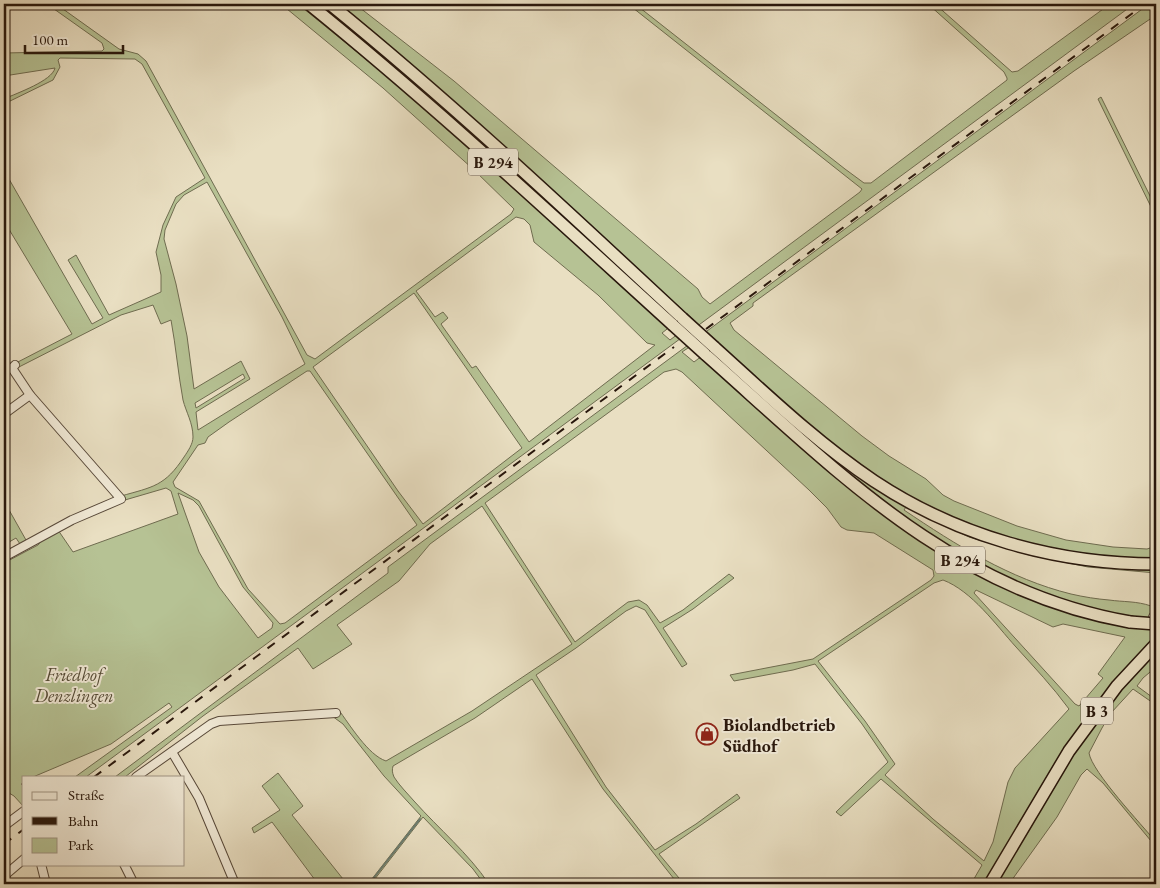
<svg xmlns="http://www.w3.org/2000/svg" width="1160" height="888" font-family="'EB Garamond',serif">
<style>
.green{fill:#b6c294;stroke:#6f6c50;fill-rule:evenodd}
.lines{fill:none;stroke-linecap:round;stroke-linejoin:round}
.stream{stroke:#6b7b6e;stroke-width:2}
.minor-casing{stroke:#58493a;stroke-width:10}
.highway-casing{stroke:#28170c;stroke-width:14}
.minor{stroke:#f1ead7;stroke-width:8}
.highway{stroke:#e9dfc2;stroke-width:11}
.rail{stroke:#28170c;stroke-width:2;stroke-dasharray:9 9;stroke-linecap:butt}
.highway-bridge-casing{stroke:#28170c;stroke-width:14;stroke-linecap:butt}
.highway-bridge{stroke:#e9dfc2;stroke-width:11}
.labels{text-anchor:middle;dominant-baseline:central;stroke-width:4;stroke-linejoin:round;paint-order:stroke}
.shield{fill:#f1ead7;stroke:#645649;stroke-width:1}
.shield-label{font-size:16px;font-weight:bold;fill:#28170c}
.park-label{font-size:18px;font-style:italic;fill:#534a35;stroke:#f1ead7}
.poi-label{font-size:18px;font-weight:bold;fill:#28170c;stroke:#f1ead7;text-anchor:start}
</style>
<rect width="100%" height="100%" fill="#e9dfc2"/>
<filter id="stains"><feTurbulence type="fractalNoise" baseFrequency=".004" numOctaves="4"/><feColorMatrix values="0 0 0 0 .2 0 0 0 0 .09 0 0 0 0 .02 0 0 0 .5 -.17"/></filter>
<radialGradient id="worn" r=".72"><stop offset=".6" stop-color="#630" stop-opacity="0"/><stop offset="1" stop-color="#630" stop-opacity=".3"/></radialGradient>
<!-- green -->
<g class="green">
<path d="M47 4H56L119 49 138 54 146 61 307 355 315 359 511 214 514 209 473 169 383 88 281 4H298L384 74 530 202 582 250 671 326 662 333 670 340 695 321 383 40 340 4H355L454 81 698 289 702 297 710 304 860 192 862 189 628 4H635L845 169 864 183H871L1007 80V78L1004 72 928 4H935L1012 72 1018 71 1110 4H1134L86 777H75L172 707 169 703 111 744 33 777H24V782L21 784 24 787V807L14 796 4 790V563L38 545 42 540 58 530 73 552 178 514 171 491 166 488 125 500 121 496C153 487 165 486 184 457 188 451 193 444 193 437 193 423 186 412 183 400 178 373 176 347 171 320L161 324 153 305 121 315 17 368 14 364 72 334 4 221V182L9 179 92 324 103 318 68 260 76 255 109 315 161 292V275L156 252 163 225 176 197 205 178 142 64 135 59 60 58 58 60 60 67 53 80 4 104V99C17 93 52 81 55 68L4 76V53L102 51 104 49 102 43ZM207 182 282 317 305 364 198 430 196 412 250 379 241 361 194 389 187 336 176 284 164 239 165 230 176 204 184 195ZM516 217 524 219 530 225 534 242 598 295 647 343 655 345 529 442 476 366 472 368 443 327 441 324 448 318 443 312 435 317 416 291ZM414 293 522 448 423 524 398 491 313 367ZM307 371H310L417 525 285 623 280 624 248 589 199 501 175 487 173 482 198 445 205 443 208 437 229 422ZM243 374 245 378 196 408 195 403ZM178 493 193 500 199 506 243 587 273 623 272 628 258 638 219 587 199 552Z"/>
<polygon points="316,4 322,4 402,71 679,320 676,322"/>
<path d="M1149 4H1156V15L1074 71 753 303V306L730 323 734 330 862 436 889 456 926 479 943 495 954 501 1017 526 1066 540 1113 547 1147 549 1156 546V573L1088 567 1029 555 969 537 906 507 904 510C956 545 1010 579 1071 594 1084 597 1097 599 1109 600 1123 602 1137 601 1151 606L1156 596V619L1130 616 1129 627 1156 630V667L1143 678 1137 686 1156 700V705L1133 689 1111 713 1102 728 1089 753C1092 772 1142 825 1156 842V847L1103 783 1087 769 1081 775 1057 817 1009 884H971L982 865 881 779 841 816 836 812 888 762 862 724 815 664 793 670 734 681 730 675 813 659 931 580 934 576 933 570 874 533 847 530 841 527 827 508 809 490 682 372 676 369 664 372 485 503 575 642 628 602 639 600 647 605 660 623 683 610 729 574 734 578 693 609 663 628 687 664 682 667 645 610 636 606 626 611 576 648 536 675 606 787 655 850 696 824 737 794 740 798 659 854 684 884H678L603 789 532 679 475 718 393 766C392 770 392 772 394 777 399 785 407 793 414 801 439 829 468 853 489 884H484L473 869 423 817 371 884H368L421 816 384 776 343 724 332 716 338 709C350 725 368 755 386 761L472 711 572 644 482 506 430 544 399 581 337 625 352 644 313 669 298 648 203 716 125 777H115L388 573V567ZM709 334 719 343 694 362 682 352ZM943 580C972 591 996 625 1016 647 1034 667 1053 687 1069 709L1015 768 1008 782 993 842 984 861 933 819 885 775 895 764 865 721 818 661 934 583ZM976 590 1053 627 1063 624 1125 637 1098 674 1103 678 1079 706 1075 704 974 593Z"/>
<polygon points="1101,97 1156,208 1156,217 1098,99"/>
<polygon points="4,501 26,540 20,544 16,538 4,545"/>
<polygon points="278,773 303,806 292,815 347,884 318,884 272,822 254,833 252,828 280,810 262,786"/>
</g>
<g class="lines">
<!-- stream -->
<polyline class="stream" points="369,884 420,819"/>
<!-- minor casing -->
<g class="minor-casing">
<g id="minor">
<polyline points="4,414 30,395"/>
<polyline points="4,557 72,520 121,499 30,395 12,368 15,365"/>
<polyline points="1153,617 1156,613"/>
<polyline points="172,752 199,798 235,884"/>
<polyline points="136,777 211,724 219,721 336,713"/>
<polyline points="4,826 24,811"/>
<polyline points="41,864 46,884"/>
<polyline points="124,864 134,884"/>
<polyline points="4,876 24,859"/>
</g>
</g>
<!-- highway casing -->
<g class="highway-casing">
<g id="highway">
<path d="M309 4C435 106 553 216 673 325"/>
<path d="M330 4C452 103 567 211 682 318"/>
<path d="M714 347C765 393 816 442 874 481 957 536 1056 564 1156 564"/>
<path d="M705 354C835 469 951 591 1130 622"/>
<polyline points="990,884 1069,751 1117,686 1156,644"/>
</g>
</g>
<!-- minor -->
<use href="#minor" class="minor"/>
<!-- highway -->
<use href="#highway" class="highway"/>
<!-- rail -->
<g class="rail">
<polyline points="706,329 1145,4"/>
<polyline points="94,777 674,347"/>
<polyline points="4,844 24,829"/>
</g>
<!-- highway-bridge casing -->
<g class="highway-bridge-casing">
<g id="highway-bridge">
<polyline points="682,318 714,347"/>
<polyline points="673,325 705,354"/>
<polyline points="1130,622 1156,624"/>
</g>
</g>
<!-- highway-bridge -->
<use href="#highway-bridge" class="highway-bridge"/>
</g>
<!-- icons -->
<defs>
<g id="shop-ring" transform="scale(1.125)"><circle r="9.5" fill="#f1ead7" stroke="#8f2418" stroke-width="1.5"/><path d="M-5-2.5h2.3a2.7 3.5 0 0 1 5.4 0H5L5.5 6h-11ZM-1.5-2.5h3a1.5 2.3 0 0 0-3 0Z" fill="#8f2418"/></g>
</defs>
<g fill-rule="evenodd">
<use href="#shop-ring" x="707" y="734"/>
</g>
<g class="labels">
<!-- shield labels -->
<g class="shield">
<rect x="468" y="148.5" width="50" height="27" rx="4"/>
<rect x="935" y="546.5" width="50" height="27" rx="4"/>
<rect x="1081" y="697.5" width="32" height="27" rx="4"/>
</g>
<g class="shield-label">
<text x="493" y="162">B 294</text>
<text x="960" y="560">B 294</text>
<text x="1097" y="711">B 3</text>
</g>
<!-- park labels -->
<g class="park-label">
<text x="74" y="674">Friedhof<tspan x="74" dy="21">Denzlingen</tspan></text>
</g>
<!-- poi labels -->
<g class="poi-label">
<text x="723" y="724">Biolandbetrieb<tspan x="723" dy="21">Südhof</tspan></text>
</g>
</g>
<!-- margin -->
<rect width="1160" height="888" fill="none" stroke="#e9dfc2" stroke-width="20"/>
<rect x="5" y="5" width="1150" height="878" fill="none" stroke="#28170c" stroke-width="2.5"/>
<rect x="10" y="10" width="1140" height="868" fill="none" stroke="#28170c"/>
<!-- legend -->
<rect x="22" y="776" width="162" height="90" fill="#f1ead7" stroke="#a19686"/>
<rect x="32" y="792" width="25" height="8" fill="#f1ead7" stroke="#a19686"/>
<text x="68" y="800" font-size="15" fill="#28170c">Straße</text>
<rect x="32" y="817" width="25" height="8" fill="#28170c" stroke="#a19686"/>
<text x="68" y="826" font-size="15" fill="#28170c">Bahn</text>
<rect x="32" y="838" width="25" height="15" fill="#b6c294" stroke="#a19686"/>
<text x="68" y="850" font-size="15" fill="#28170c">Park</text>
<!-- scale -->
<path d="M25 45v8h98v-8" fill="none" stroke="#28170c" stroke-width="2.5"/>
<text x="32" y="45" font-size="15" fill="#28170c" stroke="#f1ead7" stroke-width="4" paint-order="stroke">100 m</text>
<rect width="100%" height="100%" filter="url(#stains)"/>
<rect width="100%" height="100%" fill="url(#worn)"/>
</svg>
